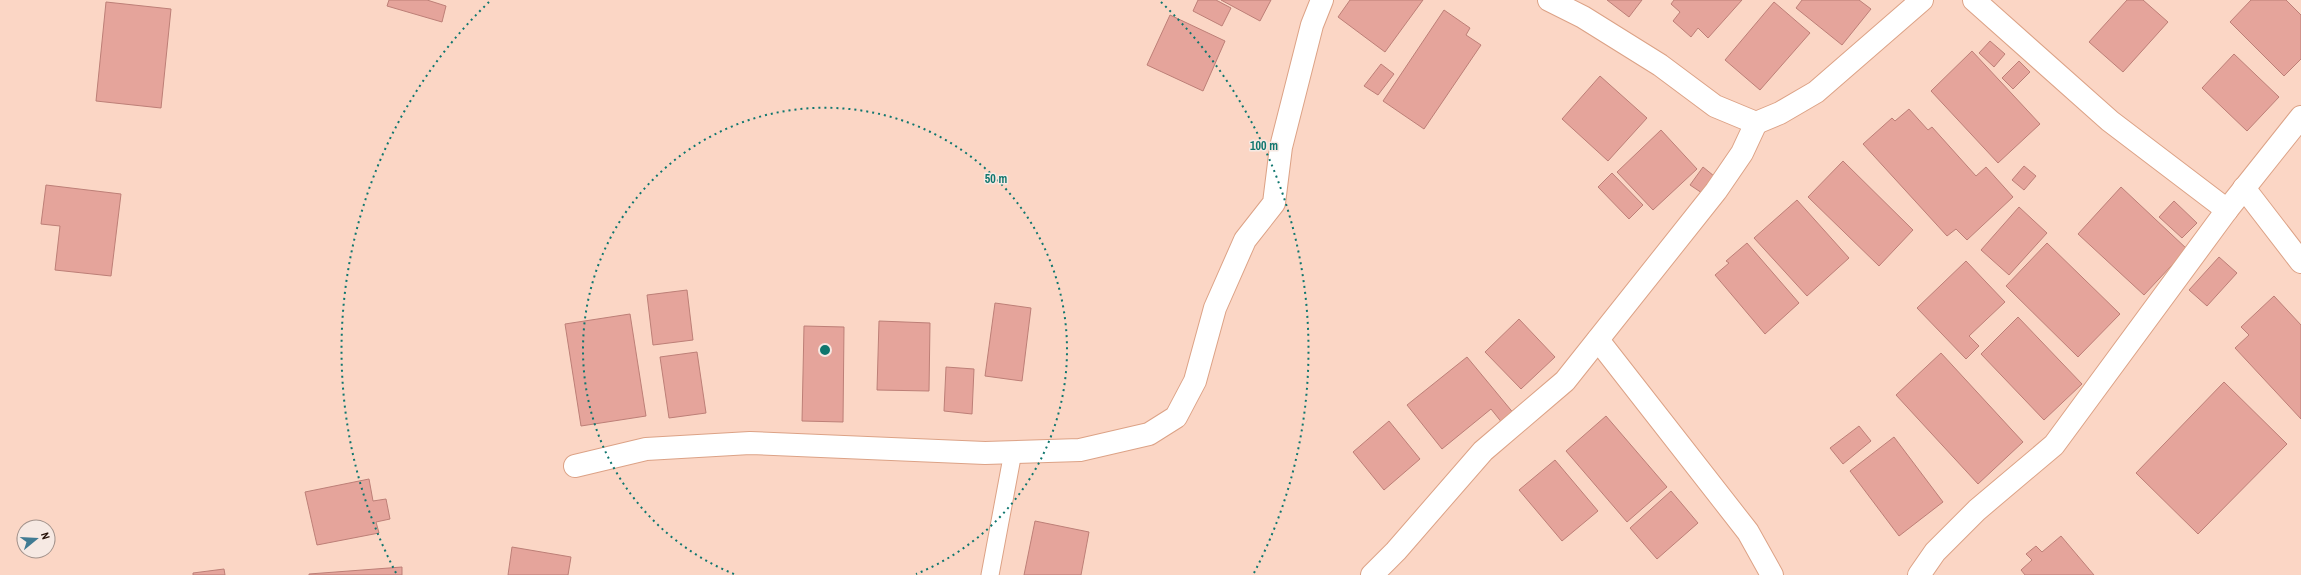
<svg xmlns="http://www.w3.org/2000/svg" width="2301" height="575" font-family="'Archivo Narrow',sans-serif">
<style>
.building{fill:#e5a49b;stroke:#bd7f77}
.lines{fill:none;stroke-linecap:round;stroke-linejoin:round}
.service-casing{stroke:#dca286;stroke-width:19}
.minor-casing{stroke:#dca286;stroke-width:24}
.service{stroke:#fff;stroke-width:17}
.minor{stroke:#fff;stroke-width:22}
.ring{fill:none;stroke:#0f766e;stroke-width:2;stroke-dasharray:2 4}
.centre{fill:#0f766e;stroke:#f6e9e3;stroke-width:2}
.ring-label{font-size:12px;text-anchor:middle;font-weight:bold;fill:#0f766e;stroke:#f6e9e3;stroke-width:3;stroke-linejoin:round;paint-order:stroke}
</style>
<rect width="100%" height="100%" fill="#fbd6c5"/>
<!-- building -->
<g class="building">
<polygon points="389,0 427,0 446,6 442,22 387,6"/>
<polygon points="1198,0 1216,0 1231,8 1222,26 1193,11"/>
<polygon points="1221,0 1271,0 1260,21"/>
<polygon points="1350,0 1423,0 1385,52 1338,17"/>
<polygon points="1607,0 1642,0 1629,17"/>
<polygon points="1674,0 1742,0 1708,38 1698,28 1691,37 1673,21 1680,12 1671,4"/>
<polygon points="1802,0 1859,0 1871,9 1842,45 1796,8"/>
<polygon points="2127,0 2143,0 2168,22 2123,72 2089,42"/>
<polygon points="2251,0 2286,0 2301,15 2301,59 2284,76 2230,22"/>
<polygon points="106,2 171,9 161,108 96,101"/>
<polygon points="1774,2 1810,33 1760,90 1725,60"/>
<polygon points="1444,10 1470,28 1466,35 1481,45 1424,129 1383,101"/>
<polygon points="1170,15 1225,41 1203,91 1147,65"/>
<polygon points="1990,41 2005,54 1994,67 1979,53"/>
<polygon points="1972,51 2040,124 1998,163 1931,91"/>
<polygon points="2234,54 2279,97 2247,131 2202,88"/>
<polygon points="2019,61 2030,72 2013,89 2002,78"/>
<polygon points="1381,64 1394,74 1378,95 1364,86"/>
<polygon points="1600,76 1647,118 1608,161 1562,119"/>
<polygon points="1909,109 1928,130 1932,127 1976,176 1986,167 2013,197 1967,240 1956,229 1947,236 1863,144 1892,118 1895,121"/>
<polygon points="1661,130 1697,169 1653,210 1617,172"/>
<polygon points="1843,161 1913,230 1879,266 1808,197"/>
<polygon points="2024,166 2036,176 2024,190 2012,180"/>
<polygon points="1703,167 1714,176 1702,193 1690,185"/>
<polygon points="1612,173 1643,205 1629,219 1598,187"/>
<polygon points="46,185 121,194 111,276 55,270 60,226 41,224"/>
<polygon points="2121,187 2187,249 2144,295 2078,234"/>
<polygon points="1797,200 1849,258 1807,296 1754,238"/>
<polygon points="2174,201 2197,223 2182,238 2159,217"/>
<polygon points="2019,207 2047,233 2009,275 1981,250"/>
<polygon points="1747,243 1799,303 1765,334 1715,275 1729,263 1726,261"/>
<polygon points="2047,243 2120,314 2078,357 2006,286"/>
<polygon points="2219,257 2237,273 2207,306 2189,290"/>
<polygon points="1966,261 2005,302 1969,336 1979,346 1966,359 1917,308"/>
<polygon points="687,290 693,340 653,345 647,295"/>
<polygon points="2274,296 2301,325 2301,419 2235,348 2249,335 2241,327"/>
<polygon points="995,303 1031,308 1022,381 985,376"/>
<polygon points="630,314 646,416 581,426 565,324"/>
<polygon points="2018,317 2082,384 2044,420 1981,354"/>
<polygon points="1519,319 1555,357 1521,389 1485,352"/>
<polygon points="879,321 930,323 929,391 877,390"/>
<polygon points="804,326 844,327 843,422 802,421"/>
<polygon points="697,352 706,413 669,418 660,357"/>
<polygon points="1941,353 2023,442 1978,484 1896,395"/>
<polygon points="1467,357 1515,415 1503,424 1491,409 1442,449 1407,405"/>
<polygon points="946,367 974,369 972,414 944,411"/>
<polygon points="2224,382 2287,444 2198,534 2136,473"/>
<polygon points="1606,416 1667,487 1627,522 1566,451"/>
<polygon points="1389,421 1420,459 1384,490 1353,452"/>
<polygon points="1859,426 1871,441 1843,464 1830,448"/>
<polygon points="1894,437 1943,502 1899,536 1850,471"/>
<polygon points="1555,460 1598,511 1562,541 1519,490"/>
<polygon points="369,479 373,501 386,499 390,519 376,522 379,533 317,545 305,492"/>
<polygon points="1671,491 1698,523 1657,559 1630,528"/>
<polygon points="1035,521 1089,532 1081,575 1024,575"/>
<polygon points="2061,536 2094,575 2025,575 2021,570 2032,560 2026,554 2036,546 2042,552"/>
<polygon points="512,547 571,557 568,575 508,575"/>
<polygon points="402,567 402,575 309,575 309,574"/>
<polygon points="224,569 225,575 193,575 193,573"/>
</g>
<g class="lines">
<!-- service casing -->
<g class="service-casing">
<polyline id="service" points="990,575 1013,452"/>
</g>
<!-- minor casing -->
<g class="minor-casing">
<g id="minor">
<polyline points="1549,0 1583,17 1660,65 1715,106 1756,123 1780,113 1816,92 1922,0"/>
<polyline points="1974,0 2110,121 2227,210"/>
<polyline points="2244,188 2301,262"/>
<polyline points="1598,340 1748,532 1772,575"/>
<polyline points="575,466 646,449 750,443 985,453 1080,450 1149,434 1176,417 1195,381 1215,308 1245,240 1274,203 1281,147 1312,25 1322,0"/>
<polyline points="1372,575 1396,551 1483,451 1565,381 1716,191 1742,153 1756,123"/>
<polyline points="1919,575 1935,552 1977,510 2054,445 2227,210 2301,117"/>
</g>
</g>
<!-- service -->
<use href="#service" class="service"/>
<!-- minor -->
<use href="#minor" class="minor"/>
</g>
<!-- distance rings -->
<g class="ring">
<path d="M734 574A242 242 0 1 1 916 574"/>
<path d="M396 573A484 484 0 0 1 489 2M1161 2A484 484 0 0 1 1254 573"/>
</g>
<circle cx="825" cy="350" r="6" class="centre"/>
<g class="ring-label">
<text x="1264" y="150">100 m</text>
<text x="996" y="183">50 m</text>
</g>
<!-- north arrow -->
<g transform="translate(36 539) rotate(72)"><circle r="19" fill="#f6e9e3" stroke="#a2928b"/>
<path d="M0-3L7 15L0 10L-7 15Z" fill="#407b93"/>
<text y="-6" font-size="11" font-weight="bold" text-anchor="middle" fill="#251006">N</text>
</g>
</svg>
